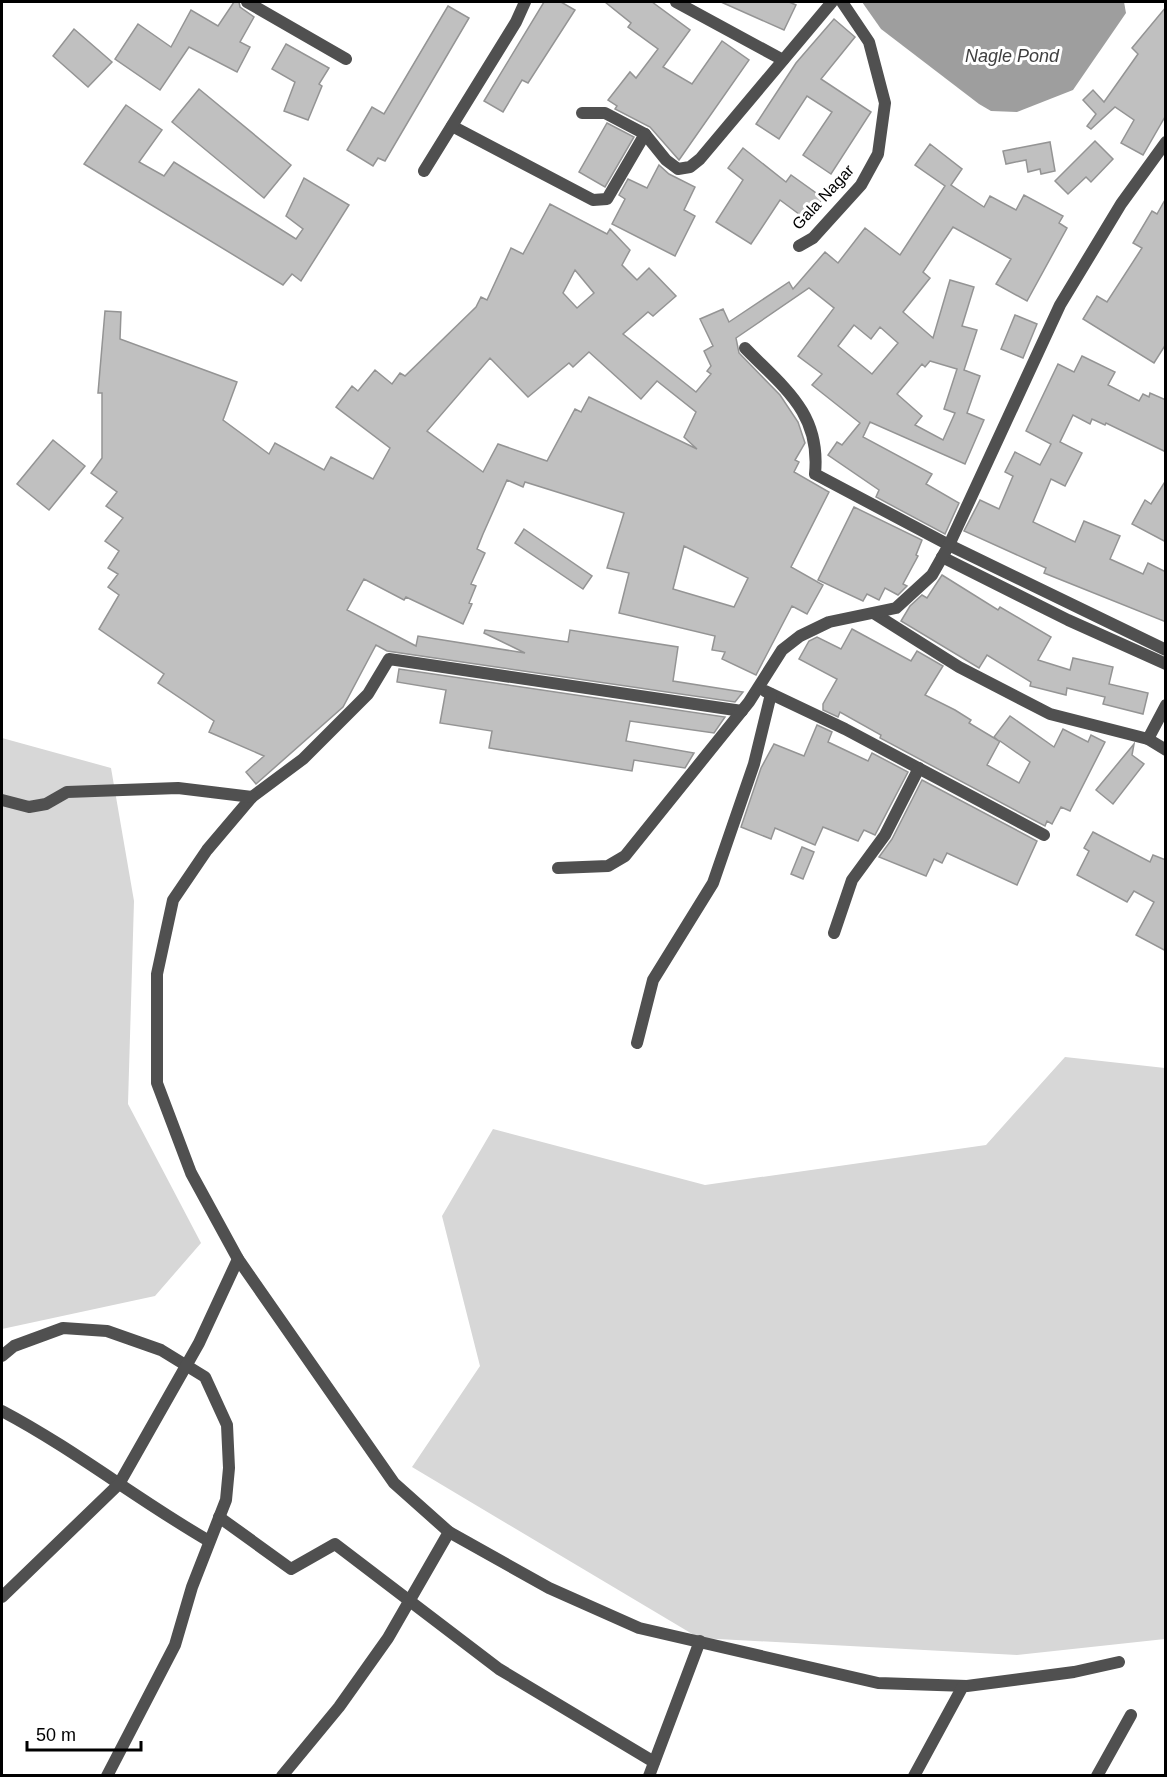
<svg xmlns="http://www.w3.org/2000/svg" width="1167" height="1777" font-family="Helvetica,sans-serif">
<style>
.green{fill:#d7d7d7}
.water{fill:#9e9e9e}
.building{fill:#c0c0c0;stroke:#949494;stroke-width:1.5;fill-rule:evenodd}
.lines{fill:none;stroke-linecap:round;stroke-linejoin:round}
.minor{stroke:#505050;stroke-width:12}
.labels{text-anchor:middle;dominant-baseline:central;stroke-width:6;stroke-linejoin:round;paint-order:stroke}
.street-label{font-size:16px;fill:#000;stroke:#fff}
.water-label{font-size:18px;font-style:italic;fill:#3f3f3f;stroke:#fff}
</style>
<rect width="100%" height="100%" fill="#fff"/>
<!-- green -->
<g class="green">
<polygon points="2,738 111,768 134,901 128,1104 201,1243 155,1296 2,1329"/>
<polygon points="1065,1057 1165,1068 1165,1639 1017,1655 699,1638 412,1467 480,1366 442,1216 493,1129 705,1185 986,1145"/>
</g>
<!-- water -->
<polygon class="water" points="862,2 1124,2 1126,13 1073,90 1017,112 991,111 979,104 881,29"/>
<!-- building -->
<g class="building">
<polygon points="234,2 239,2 240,7 254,17 240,42 250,47 237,72 189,47 160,90 115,59 138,24 171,47 191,10 218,26"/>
<polygon points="544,2 561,2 575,10 528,83 522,80 503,112 484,101"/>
<polygon points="605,2 652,2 690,30 663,67 692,84 722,41 749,60 679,160 650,127 615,109 617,106 608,100 630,72 636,78 658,49 628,27 631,23"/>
<polygon points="721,2 789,2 796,5 784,30"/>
<polygon points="448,6 469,18 385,161 378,158 373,166 347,150 372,107 384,114"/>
<polygon points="1166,7 1166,115 1143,155 1121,143 1134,120 1115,107 1091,129 1087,126 1096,114 1083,100 1093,90 1104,102 1138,54 1132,48"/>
<polygon points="834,19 855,37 821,79 871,112 831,174 803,155 832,112 807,96 779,139 756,124 796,63"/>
<polygon points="74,29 112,62 88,87 53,56"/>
<polygon points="286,44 329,68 319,84 322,86 308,120 284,111 295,82 272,69"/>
<polygon points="199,89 291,165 264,198 172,122"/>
<polygon points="126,105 162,130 139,162 164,176 174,162 296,239 303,229 286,216 304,178 349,205 301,281 292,274 283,285 84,164"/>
<polygon points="607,123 634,137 605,187 579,172"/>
<polygon points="1095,141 1113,159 1091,182 1086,177 1068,194 1055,181"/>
<polygon points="1050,142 1055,171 1041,174 1040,169 1028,172 1026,160 1006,164 1003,151"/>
<path d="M930 144 962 169 951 185 984 207 990 196 1016 210 1024 195 1063 216 1059 223 1067 228 1027 301 996 284 1011 259 953 227 923 272 930 278 903 312 933 338 950 280 974 287 962 326 977 330 964 370 980 376 967 413 984 420 965 464 870 422 863 437 932 474 926 484 959 503 945 534 876 497 879 490 828 455 837 442 842 445 860 423 812 385 822 374 798 356 834 308 809 288 736 338 739 353 780 395 798 422 805 443 795 460 799 462 794 472 829 492 791 567 823 585 807 614 792 606 756 675 722 659 725 652 712 650 715 636 619 613 629 573 607 568 624 513 525 482 523 487 507 480 483 534 477 549 485 553 471 584 476 586 469 603 472 604 463 624 406 597 404 600 364 579 347 610 416 646 418 636 525 653 484 633 485 630 568 642 570 630 678 647 673 681 743 692 735 702 387 651 376 645 343 707 256 784 246 772 264 756 209 732 214 721 158 683 164 674 99 629 119 595 108 587 118 574 108 568 119 551 105 541 123 518 106 506 117 492 91 473 102 458V393H98L105 311 121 312 120 339 237 382 223 420 269 454 275 443 324 470 331 457 373 479 390 448 336 407 352 386 358 391 375 370 392 384 400 373 405 376 476 307 481 297 487 300 511 248 523 254 550 204 607 234 610 229 630 250 622 265 637 280 649 268 676 296 653 316 648 312 623 334 696 392 711 374 707 371 711 366 704 351 713 346 700 319 723 309 729 322 789 282 793 289 825 252 838 263 865 228 900 255 945 186 915 165ZM575 270 594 293 577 308 563 293ZM854 325 871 339 880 327 898 343 872 374 838 346ZM589 352 641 399 657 381 696 412 684 437 697 449 589 397 581 412 575 409 547 461 498 444 483 472 427 431 490 358 528 397 569 363 573 367ZM930 361 957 369 944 409 955 413 943 440 915 425 922 416 897 394 922 364 925 367ZM684 546 748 578 734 607 673 589Z"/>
<polygon points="743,148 786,182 791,175 823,198 807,220 780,200 751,244 716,222 743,180 728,168"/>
<polygon points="659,165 669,174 695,187 684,210 695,216 675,256 612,224 625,199 619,195 628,179 647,188"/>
<polygon points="1166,198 1166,344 1154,363 1083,319 1097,296 1107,302 1142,248 1133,243 1152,211 1157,214"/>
<polygon points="1015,315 1037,324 1023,358 1001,349"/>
<polygon points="1082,356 1115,372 1108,385 1139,401 1143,394 1149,397 1150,393 1166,400 1166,452 1106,423 1105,425 1092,419 1090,424 1073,415 1060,442 1082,453 1065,486 1051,479 1033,522 1075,542 1084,521 1120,536 1110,559 1143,574 1148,563 1166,572 1166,622 1044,573 1046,568 964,531 980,500 999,509 1013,476 1005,472 1015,452 1040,465 1051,444 1026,431 1058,364 1074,372"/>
<polygon points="53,440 85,466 49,510 17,484"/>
<polygon points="1166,480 1166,542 1132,524 1145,500 1151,504"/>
<polygon points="854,507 922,540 916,555 918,556 903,584 907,586 898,595 885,588 879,600 867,594 863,601 818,580"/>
<polygon points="524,529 592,576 583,589 515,543"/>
<polygon points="942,575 998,610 1000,607 1051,637 1038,660 1070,670 1073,658 1113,667 1109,684 1148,693 1143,714 1103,704 1105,697 1067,688 1066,695 1030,686 1031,682 987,655 979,668 901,621 910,606 922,595 927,598"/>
<path d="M852 629 911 661 917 651 943 666 925 695 955 710 971 720 969 723 999 741 994 737 1010 716 1054 747 1063 729 1088 742 1091 735 1105 742 1070 811 1061 807 1052 824 1047 821 1045 826 880 738 881 735 840 712 838 717 823 710V704L837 679 799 659 809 641 817 637 841 649ZM1000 741 1030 762 1019 783 987 765Z"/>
<polygon points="399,669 725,717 714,733 630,721 626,741 694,753 685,768 634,760 632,771 489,748 492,731 440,723 446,690 397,682"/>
<polygon points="817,725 832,732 828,742 868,761 872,753 908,772 875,835 864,830 858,841 823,827 815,845 775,828 771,839 741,827 761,768 774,744 804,756"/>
<polygon points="1134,744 1132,755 1144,764 1113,804 1096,790"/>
<polygon points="922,780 1037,841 1017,885 947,853 942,863 934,859 926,876 879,857 892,839"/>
<polygon points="1093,832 1150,862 1153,855 1166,860 1166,951 1136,935 1154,902 1134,891 1127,902 1077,875 1089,851 1084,848"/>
<polygon points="802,847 814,852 803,879 791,874"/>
</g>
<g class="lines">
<!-- minor -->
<g class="minor">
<polyline points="247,2 346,59"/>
<polyline points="676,2 783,60"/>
<polyline points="582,113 605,113 645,134 666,160 678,169 690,167 700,159 832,2"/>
<polyline points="452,126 593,200 607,199 645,134"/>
<polyline points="424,171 516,22 525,2"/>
<polyline points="799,246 813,238 861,185 878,154 885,103 869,42 842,2"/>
<path d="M745 348C784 388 821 413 815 474L949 545 1166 650"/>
<polyline points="942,557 1068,620 1166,664"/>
<polyline points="875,614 959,667 1050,714 1148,739 1166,750"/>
<polyline points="765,691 845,729 1044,835"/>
<polyline points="742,711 389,659 368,694 303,759 252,797 207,850 173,900 157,974 157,1083 191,1173 238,1259 394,1483 449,1532 549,1588 639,1628 878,1683 967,1686 1074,1672 1119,1662"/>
<polyline points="1148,739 1166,705"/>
<polyline points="2,800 29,807 46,804 67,792 178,788 252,797"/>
<polyline points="558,868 608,866 625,856 749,702 782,650 800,636 829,622 896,608 932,575 949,545 1060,305 1121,204 1166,142"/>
<polyline points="834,933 852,880 885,835 919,768"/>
<polyline points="637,1043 653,980 713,883 754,764 771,694"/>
<polyline points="2,1356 14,1346 63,1328 107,1331 161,1350 205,1377 227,1425 229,1468 226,1500 192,1587 175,1645 107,1776"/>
<path d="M2 1411C74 1449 138 1500 209 1541"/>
<polyline points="219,1517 291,1569 335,1544 499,1669 654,1762"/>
<polyline points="2,1597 119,1484 199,1343 238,1259"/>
<polyline points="282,1776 339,1707 388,1638 449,1532"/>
<polyline points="649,1776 700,1641"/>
<polyline points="914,1776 963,1686"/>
<polyline points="1097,1776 1131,1715"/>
</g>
</g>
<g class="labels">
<!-- street labels -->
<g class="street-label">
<text transform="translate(823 197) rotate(-47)">Gala Nagar</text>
</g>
<!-- water labels -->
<g class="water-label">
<text x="1012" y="56">Nagle Pond</text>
</g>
</g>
<!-- border -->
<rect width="1167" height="1777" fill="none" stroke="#000000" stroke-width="6"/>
<!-- scale -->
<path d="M27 1741v9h114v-9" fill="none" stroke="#000000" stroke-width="3"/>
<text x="36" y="1741" font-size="18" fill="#000000" stroke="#ffffff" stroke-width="4.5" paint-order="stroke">50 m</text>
</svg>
